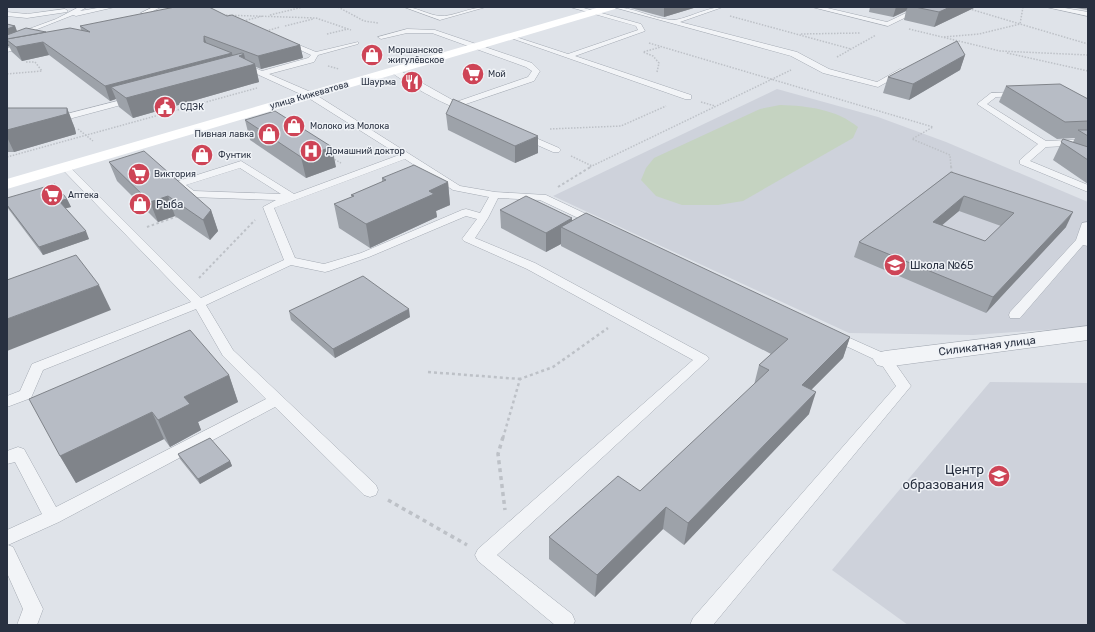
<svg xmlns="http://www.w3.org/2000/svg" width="1095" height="632" font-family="Rubik,sans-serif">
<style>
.built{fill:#ced2db}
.green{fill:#c5d3c1}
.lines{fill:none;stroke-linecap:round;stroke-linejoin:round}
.service-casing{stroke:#a4aab3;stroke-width:1}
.minor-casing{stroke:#a4aab3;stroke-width:1}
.path-far3{stroke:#bdc1c7;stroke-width:1.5;stroke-dasharray:1.5 1.5;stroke-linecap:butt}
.path-far2{stroke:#bdc1c7;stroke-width:2;stroke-dasharray:2.5 2.5;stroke-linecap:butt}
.path-far1{stroke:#bdc1c7;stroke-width:2.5;stroke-dasharray:3 3;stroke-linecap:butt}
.path{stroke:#bdc1c7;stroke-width:3.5;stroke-dasharray:4 4;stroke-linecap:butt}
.service{fill:#f2f4f7;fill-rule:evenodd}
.minor{fill:#f2f4f7;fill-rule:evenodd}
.secondary{fill:#fff;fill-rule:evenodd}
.wall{fill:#9da2a9;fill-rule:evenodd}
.shaded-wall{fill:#80848a}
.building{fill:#b7bcc5;stroke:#80848a;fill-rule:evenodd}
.labels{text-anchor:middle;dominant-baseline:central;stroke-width:3;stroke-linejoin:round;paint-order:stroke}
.far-poi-label{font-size:9px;fill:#283040;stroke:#eff2f6;text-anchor:start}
.far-street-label{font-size:9px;fill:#283040;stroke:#eff2f6}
.poi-label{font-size:11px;fill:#283040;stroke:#eff2f6;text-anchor:start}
.street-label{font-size:11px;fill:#283040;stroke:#eff2f6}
.near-poi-label{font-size:13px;fill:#283040;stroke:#eff2f6;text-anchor:end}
</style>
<rect width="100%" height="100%" fill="#dfe3e9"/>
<!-- built -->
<g class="built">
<polygon points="777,89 878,117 946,142 1088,202 1088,327 973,335 849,333 553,196"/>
<polygon points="990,382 1088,383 1088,625 908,625 832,570"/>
</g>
<!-- green -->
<path class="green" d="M780 105C809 106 835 109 858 127L853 138 743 201 718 205H682L656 196 641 180 646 168 654 158 760 109Z"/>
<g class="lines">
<!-- service casing -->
<g class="service-casing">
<g id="service">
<polygon points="79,7 87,7 80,11 103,7 115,7 76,16 73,15 7,41 7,37 56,19"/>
<polygon points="153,7 161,7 149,13 159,20 152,23 149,21 151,19 141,13"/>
<path d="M404 7C417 7 428 15 440 16 452 17 471 7 486 7L440 20Z"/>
<polygon points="570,7 580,7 641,24 645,31 575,56 691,95 691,99 685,99 508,37 513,36 568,54 638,30 636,26"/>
<path d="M613 7C633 7 651 18 671 20 683 21 706 7 723 7L680 22 797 52 829 69 877 82 900 69 907 71 878 87 823 73 791 56Z"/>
<polygon points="812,7 823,7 887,22 919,7 927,7 888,26"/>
<polygon points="1046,7 1059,7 1088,12 1088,16"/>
<polygon points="65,9 68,11 67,12 27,18 7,16 7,12 27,14"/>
<path d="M407 29 435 30 532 63 540 71 534 81 463 105 466 108 465 110C456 112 398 79 390 71L397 69 456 102 528 77 532 71 526 67 432 33H407L381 39 378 37Z"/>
<path d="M283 40H287L316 52 358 42V44L318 55 314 62 269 74 313 93 460 186 495 192 546 195 601 221 602 223 601 225H593L540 200 498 198 488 218 475 238 535 263 707 356 709 359 497 555 572 614 575 621 573 625H555L478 561 475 555 478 549 693 360 527 269 464 241 462 239 477 219 466 216 369 257 329 271 325 272 291 265 206 305 233 350 376 485 378 490 376 495 370 497 364 495 275 407 59 522 8 545 13 547 43 609 37 625H17L23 609 7 573V530L42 514 15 462 7 464V451L18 447 24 449 56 507 266 399 223 356 196 309 43 370 31 398 7 407V396L20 391 32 364 191 302 62 169 60 167 62 165H68L201 298 284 260 263 207 276 200 191 197 175 186 174 184 175 182 241 161 294 194 399 155 307 97 237 65 244 63 262 71 308 58 311 55 283 42ZM405 159 453 190 489 197 480 213 466 209 462 210 361 253 324 264 295 258 274 208ZM240 168 281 194 194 191 186 185Z"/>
<polygon points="27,44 29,45 29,47 7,52 7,48"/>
<polygon points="1020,92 1023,92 1023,96 996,97 987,104 1046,141 1088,139 1088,145 1046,147 1030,161 1088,185 1088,192 1020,164 1020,160 1038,144 977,104 991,93"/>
<polygon points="133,97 137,99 136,101 54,123 50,120 51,118"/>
<polygon points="522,132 559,148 561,150 559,152 553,152 519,137 519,133"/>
<polygon points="1088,222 1088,246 1083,245 1020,318 1010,318 1009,315 1010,312 1076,240 1082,223"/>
<polygon points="834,331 890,356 911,386 713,625 690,625 693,618 896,386 880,362 829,338 827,335 829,332"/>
</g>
</g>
<!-- minor casing -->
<g class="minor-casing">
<polygon id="minor" points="1088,326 1088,340 885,367 877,365 873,359 877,353 885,351"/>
</g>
<!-- path-far3 -->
<g class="path-far3">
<polyline points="338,7 364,21 378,23"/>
<polyline points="1023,7 1020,24 1088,44"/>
<polyline points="223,15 316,18 351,30"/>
<polyline points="270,15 303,7"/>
<polyline points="730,16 851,49"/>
<polyline points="243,21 263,16"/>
<polyline points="285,26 313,19"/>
<polyline points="909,29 1000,51 1088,55"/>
<polyline points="266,31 280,27"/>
<polyline points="327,34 348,29"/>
<polyline points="801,34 860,33"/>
<polyline points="944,37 979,34 1020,24 970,9"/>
<polyline points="649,43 933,127 912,139 950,155 951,167"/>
<polyline points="1007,53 1088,71"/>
<polyline points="837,57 876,35"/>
<polyline points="328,66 339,69"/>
<polyline points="657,72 659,63 653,56 643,52 661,47"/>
<polyline points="7,74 42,71 35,62 25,62"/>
<polyline points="701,102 715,106"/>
<polyline points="78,129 93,141"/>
<polyline points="550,129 621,126 666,106"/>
<polyline points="571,156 592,166"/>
<polyline points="7,157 257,88"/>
<polyline points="332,158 341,163"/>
<polyline points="590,167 791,70"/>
</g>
<!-- path-far2 -->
<g class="path-far2">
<polyline points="951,166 952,174"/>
<polyline points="558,187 592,166"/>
<polyline points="147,227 178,216"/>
<polyline points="199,278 255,220"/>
</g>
<!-- path-far1 -->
<g class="path-far1">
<polyline points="428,372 520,379"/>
<polyline points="503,438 520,379 553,367 608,328"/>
</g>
<!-- path -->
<g class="path">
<polyline points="503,437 498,454 505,510"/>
<polyline points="388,500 467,545"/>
</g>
<!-- service -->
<use href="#service" class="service"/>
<!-- minor -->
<use href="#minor" class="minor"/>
<!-- secondary -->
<polygon class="secondary" points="600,7 616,7 615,9 7,189 7,179"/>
</g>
<!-- wall -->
<g class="wall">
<polygon points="627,7 697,7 664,17"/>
<polygon points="870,7 976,7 934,27 904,20 906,11 893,17 869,12"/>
<polygon points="1070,7 1088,7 1088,10"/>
<polygon points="227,16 300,45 303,58 261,69 256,67 259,82 133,118 119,107 116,99 110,101 49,55 22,61 12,52 9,46 7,47 7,24 15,26 17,31 46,32 81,30 80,26"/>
<polygon points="965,55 960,70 909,100 883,93 888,77"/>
<polygon points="1006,86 1088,99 1088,184 1053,160 1063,139 1073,142 1075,138 1057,139 999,102"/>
<polygon points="7,108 67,108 75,129 76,134 14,152 7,152"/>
<polygon points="446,114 538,153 515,163 448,130"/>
<polygon points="245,120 336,167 306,178 250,140"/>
<polygon points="109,162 211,210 218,231 210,240 175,216 158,222 117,181"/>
<path d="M951 172 1066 227 986 313 854 257 859 242ZM959 211 1001 226 985 241 941 225Z"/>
<polygon points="382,178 448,182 450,205 436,211 437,217 370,248 339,228 334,204 352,197 351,195 382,182"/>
<polygon points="7,198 67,199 71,207 65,208 89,239 43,255 7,207"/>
<polygon points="500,210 572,221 850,337 843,358 811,390 809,414 684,545 663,529 595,597 549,559 549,537 640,491 754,385 759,365 771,354 561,246 561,244 546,252 501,228"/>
<polygon points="289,311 410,317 335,358 291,320"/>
<polygon points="229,375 238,402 198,422 201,430 170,447 164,439 76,483 60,456"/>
<polygon points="178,454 230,461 232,466 200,484 180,459"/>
</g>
<!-- shaded-wall -->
<g class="shaded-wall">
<polygon points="664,7 697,7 664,17"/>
<polygon points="896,7 908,7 906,11 893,17"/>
<polygon points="950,7 976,7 934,27 939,12"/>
<polygon points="15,26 17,32 7,36 7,29"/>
<polygon points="204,36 208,48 204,42"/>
<polygon points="7,41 9,46 7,47"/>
<polygon points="43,42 49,55 22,61 16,47"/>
<polygon points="300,45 303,58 261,69 258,56"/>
<polygon points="232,53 235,67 111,87 116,99 110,101 105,86"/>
<polygon points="244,54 247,66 255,64 259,82 133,118 126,98 239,56"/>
<polygon points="965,55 960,70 909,100 913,84"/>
<polygon points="67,108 75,129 76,134 14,152 7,137 7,130"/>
<polygon points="538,136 538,153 515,163 515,146"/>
<polygon points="332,147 336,167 306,178 301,157"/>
<polygon points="448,182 450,205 436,211 437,217 370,248 366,224 429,191"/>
<polygon points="168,196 175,216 158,222 150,202"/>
<polygon points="964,196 959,211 928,237 933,222"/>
<polygon points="67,199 71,207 63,209 59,201"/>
<polygon points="211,210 218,231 210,240 203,220"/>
<polygon points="1073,212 1066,227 986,313 993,297"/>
<polygon points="572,218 572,232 561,227 561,244 546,252 546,233"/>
<polygon points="86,231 89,239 43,255 39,247"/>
<polygon points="99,285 111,310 7,351 7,319"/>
<polygon points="409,309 410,317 335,358 333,349"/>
<polygon points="850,337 843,358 795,406 802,385"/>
<polygon points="229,375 238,402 198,422 201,430 170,447 158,420 184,397"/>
<polygon points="816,392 809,414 684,545 688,523"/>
<polygon points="152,412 164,439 76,483 60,456"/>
<polygon points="230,461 232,466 200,484 198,479"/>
<polygon points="666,507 663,529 595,597 597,575"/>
</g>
<!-- building -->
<g class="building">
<polygon points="175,7 209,7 227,16 232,15 300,45 258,56 204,36 204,42 232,53 105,86 43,42 16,47 7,40 7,39 70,28 90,32 80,26"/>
<polygon points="915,7 950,7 939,12"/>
<polygon points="7,24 15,26 7,29"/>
<polygon points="26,28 46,32 7,39 7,35"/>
<polygon points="957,41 965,55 913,84 888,77"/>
<polygon points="242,53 244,54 239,56 255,64 126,98 111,87"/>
<polygon points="1060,84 1088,99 1088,121 1065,122 1006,86"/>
<polygon points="453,99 538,136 515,146 446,114"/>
<polygon points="7,108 67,108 67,114 7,130"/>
<polygon points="275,111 332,147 301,157 245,120"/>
<polygon points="1078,130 1088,130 1088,136"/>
<polygon points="1063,139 1088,147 1088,160 1061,142"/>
<polygon points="144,151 211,210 203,220 168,196 150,202 109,162"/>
<polygon points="414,165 448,182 429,191 434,194 366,224 334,204 354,196 351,195 386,180 382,178"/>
<path d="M951 172 1073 212 993 297 859 242ZM964 196 1014 213 985 241 933 222Z"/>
<polygon points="55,184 67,199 59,201 86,231 39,247 7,205 7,198"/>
<polygon points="526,196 572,218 546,233 500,210"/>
<polygon points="586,213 850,337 802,385 816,392 688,523 666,507 597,575 549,537 618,476 640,491 769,370 759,365 788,339 561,227"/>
<polygon points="76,255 99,285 7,319 7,280"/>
<polygon points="363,276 409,309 333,349 289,311"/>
<polygon points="190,330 229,375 184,397 190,404 158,420 152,412 60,456 29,399"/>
<polygon points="210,438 230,461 198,479 178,454"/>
</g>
<!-- icons -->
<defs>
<g id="shop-disc" transform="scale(1.15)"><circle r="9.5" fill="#ce4456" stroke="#eff2f6"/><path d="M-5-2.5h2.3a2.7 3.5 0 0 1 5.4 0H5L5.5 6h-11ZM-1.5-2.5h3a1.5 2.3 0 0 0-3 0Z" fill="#fff"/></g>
<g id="supermarket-disc" transform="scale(1.15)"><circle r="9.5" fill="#ce4456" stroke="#eff2f6"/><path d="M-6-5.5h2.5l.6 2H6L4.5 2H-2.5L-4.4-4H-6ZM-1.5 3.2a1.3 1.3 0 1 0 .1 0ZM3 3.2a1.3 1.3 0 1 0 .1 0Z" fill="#fff"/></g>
<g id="restaurant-disc" transform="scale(1.15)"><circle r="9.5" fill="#ce4456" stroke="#eff2f6"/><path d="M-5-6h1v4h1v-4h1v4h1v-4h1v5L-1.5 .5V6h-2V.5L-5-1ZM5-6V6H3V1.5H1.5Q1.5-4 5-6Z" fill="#fff"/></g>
<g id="civic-disc" transform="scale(1.15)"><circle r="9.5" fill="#ce4456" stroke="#eff2f6"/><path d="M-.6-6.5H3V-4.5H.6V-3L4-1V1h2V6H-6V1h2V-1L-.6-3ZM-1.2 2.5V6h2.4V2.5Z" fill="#fff"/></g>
<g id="hospital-disc" transform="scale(1.15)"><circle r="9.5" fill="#ce4456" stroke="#eff2f6"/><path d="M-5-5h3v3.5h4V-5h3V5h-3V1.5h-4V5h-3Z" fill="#fff"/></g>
<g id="school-disc" transform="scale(1.15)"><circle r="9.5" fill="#ce4456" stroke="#eff2f6"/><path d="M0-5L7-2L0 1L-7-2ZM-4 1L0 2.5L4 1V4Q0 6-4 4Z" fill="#fff"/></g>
</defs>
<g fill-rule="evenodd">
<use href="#shop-disc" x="372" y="55"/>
<use href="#supermarket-disc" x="473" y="74"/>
<use href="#restaurant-disc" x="412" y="82"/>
<use href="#civic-disc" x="165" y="107"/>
<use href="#shop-disc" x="294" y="126"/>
<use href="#shop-disc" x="269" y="134"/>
<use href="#hospital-disc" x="311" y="151"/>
<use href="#shop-disc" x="202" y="155"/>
<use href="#supermarket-disc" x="139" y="174"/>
<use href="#supermarket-disc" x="52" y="195"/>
<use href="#shop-disc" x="140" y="204"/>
<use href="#school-disc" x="895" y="265"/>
<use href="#school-disc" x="999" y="476"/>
</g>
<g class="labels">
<!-- far-poi labels -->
<g class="far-poi-label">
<text x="388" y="50">Моршанское<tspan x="388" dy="10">жигулёвское</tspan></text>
<text x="488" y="74">Мой</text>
<text x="396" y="82" text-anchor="end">Шаурма</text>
<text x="180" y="107">СДЭК</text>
<text x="310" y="126">Молоко из Молока</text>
<text x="254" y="134" text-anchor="end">Пивная лавка</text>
<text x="326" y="151">Домашний доктор</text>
<text x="218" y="155">Фунтик</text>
<text x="154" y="174">Виктория</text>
<text x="68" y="195">Аптека</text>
</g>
<!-- far-street labels -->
<g class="far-street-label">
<text transform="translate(309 95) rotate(-16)">улица Кижеватова</text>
</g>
<!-- poi labels -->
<g class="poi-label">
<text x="156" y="204">Рыба</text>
<text x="910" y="265">Школа №65</text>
</g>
<!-- street labels -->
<g class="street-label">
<text transform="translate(987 346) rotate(-7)">Силикатная улица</text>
</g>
<!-- near-poi labels -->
<g class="near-poi-label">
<text x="984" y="469">Центр<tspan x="984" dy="15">образования</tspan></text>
</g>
</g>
<!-- border -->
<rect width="1095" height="632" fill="none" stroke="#283040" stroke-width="16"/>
</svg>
